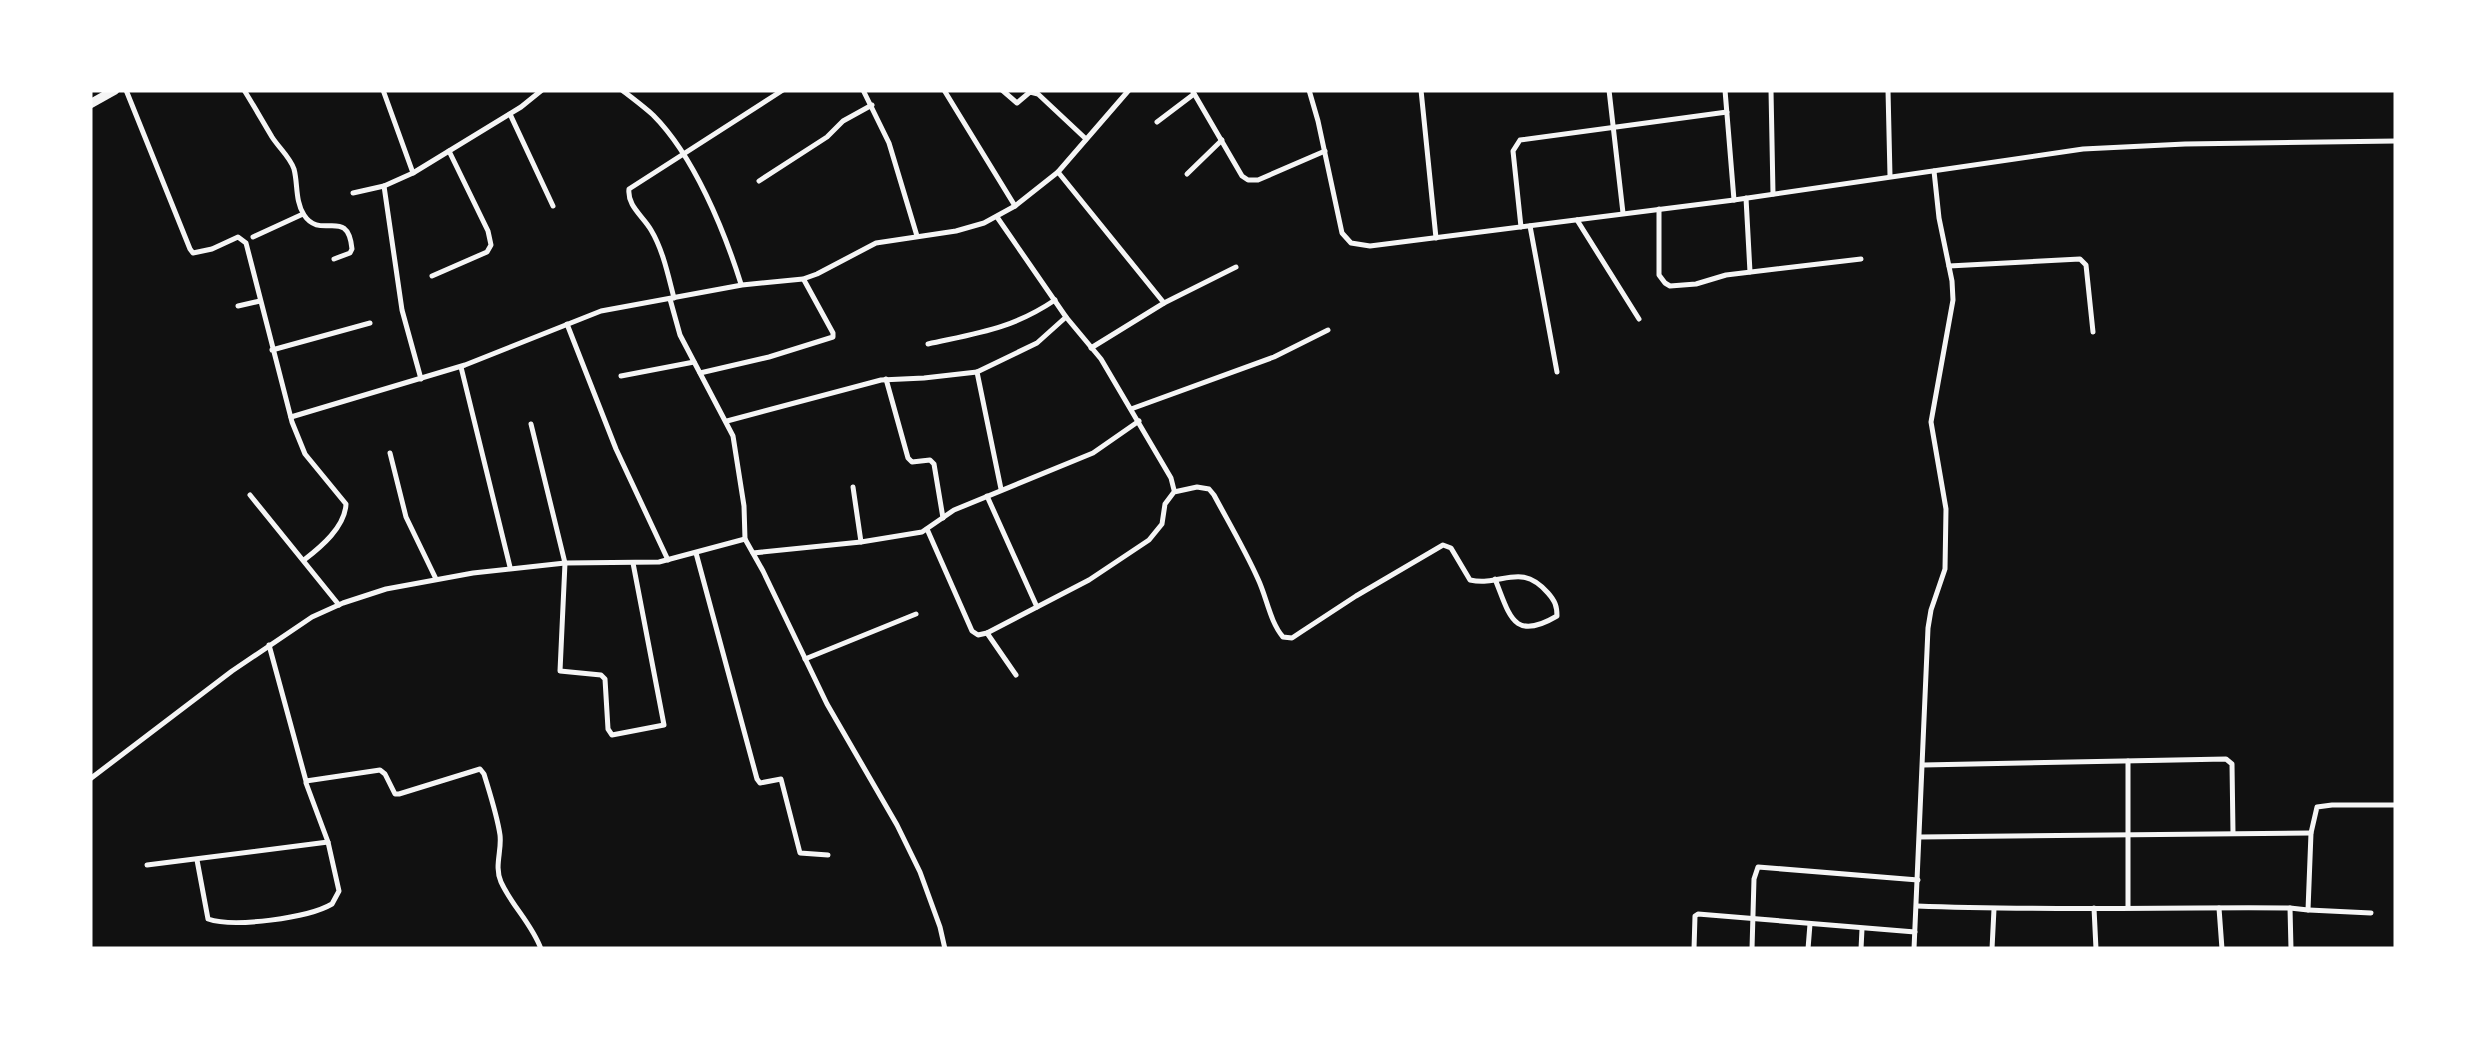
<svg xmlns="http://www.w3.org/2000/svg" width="2486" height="1039" font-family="Commissioner,sans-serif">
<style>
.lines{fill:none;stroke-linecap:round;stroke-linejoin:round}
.minor{stroke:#f5f5f5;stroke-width:5}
.trunk{stroke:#f5f5f5;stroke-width:9}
</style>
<rect width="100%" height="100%" fill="#111"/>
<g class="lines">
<!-- minor -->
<g class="minor">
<path d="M126 90 190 249 193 253 212 249 238 237 246 243 292 422 305 454 346 504C345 527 321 547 304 560"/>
<path d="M244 90C254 106 263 122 272 137 279 148 290 157 294 169 298 184 295 201 304 215 321 241 348 206 352 249L350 253 334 259"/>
<polyline points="383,90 413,173"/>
<path d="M622 90C632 98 643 106 653 115 694 156 724 230 741 284"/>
<polyline points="863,90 889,143 917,236"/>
<polyline points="944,90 1015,206"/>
<polyline points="1002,90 1017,103 1030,92 1038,94 1086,139"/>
<polyline points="1192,90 1242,176 1248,180 1258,180 1325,151"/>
<polyline points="1309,90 1318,121 1342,233 1351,243 1370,246 1734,200 2083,149 2185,144 2396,141"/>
<polyline points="1421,90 1436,238"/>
<polyline points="1609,90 1623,213"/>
<polyline points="1725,90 1734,200"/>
<polyline points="1771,90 1773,194"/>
<polyline points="1888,90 1890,176"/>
<polyline points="510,114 553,206"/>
<polyline points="1157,122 1194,94"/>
<polyline points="1058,172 1164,303 1091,348"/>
<polyline points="1187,174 1222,140"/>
<polyline points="759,181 827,137 843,121 872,105"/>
<polyline points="384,186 402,310 421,379"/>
<polyline points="353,193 384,186 413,173 521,107 542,90"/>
<polyline points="1746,198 1750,272"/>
<polyline points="1659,209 1659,275 1665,283 1670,286 1696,284 1726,275 1861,259"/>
<polyline points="997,217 1066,317 1101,359 1171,478 1174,490"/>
<polyline points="1577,220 1639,319"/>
<polyline points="1530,226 1557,372"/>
<polyline points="1521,227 1513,151 1520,140 1727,112"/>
<polyline points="253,237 303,214"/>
<polyline points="1949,266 2080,259 2086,265 2093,332"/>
<polyline points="432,276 487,252 491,245 488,231 449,151"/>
<path d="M674 298C668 275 663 250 651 230 643 216 627 206 629 189L783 90"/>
<polyline points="670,299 680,335 733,436 744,506 745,539 763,571 827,704 897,825 920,872 940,927 945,949"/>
<polyline points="1164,303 1236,267"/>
<polyline points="238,306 260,301"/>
<polyline points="567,324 616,449 668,560"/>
<path d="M928 344C978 333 1012 329 1055 300"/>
<polyline points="272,350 370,323"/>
<polyline points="461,367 510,567"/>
<polyline points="977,372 1001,489"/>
<polyline points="700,373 769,357 833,337 833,333 804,280"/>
<polyline points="621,376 694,362"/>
<polyline points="886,379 908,458 912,462 930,460 934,464 943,518"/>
<polyline points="1131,409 1274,357 1328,330"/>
<polyline points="291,417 465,365 601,311 742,285 803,279 817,274 876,243 956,231 984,223 1015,206 1058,172 1129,90"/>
<polyline points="727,421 881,380 924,378 977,372 1037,343 1066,317"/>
<polyline points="531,424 565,563 560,671 601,675 605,679 608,729 612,735 664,725 633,563"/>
<polyline points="390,453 406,517 436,579"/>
<polyline points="853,487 861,542"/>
<polyline points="250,495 339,605"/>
<polyline points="987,496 1037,607"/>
<path d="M927 529 972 631 978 635 987 633 1089 580 1149 540 1162 524 1165 504 1174 492 1197 487 1209 489 1214 495C1229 523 1245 550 1258 579 1267 598 1270 622 1283 637L1292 638 1301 632 1356 596 1443 545 1451 548 1470 580C1502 587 1520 561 1548 593 1555 601 1557 606 1557 616 1513 642 1510 616 1495 579"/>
<polyline points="696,553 757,779 760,783 781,779 800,853 828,855"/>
<polyline points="753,553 861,542 922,532 954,510 1093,453 1139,421"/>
<polyline points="987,633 1016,675"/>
<path d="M269 645 306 781 380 770 385 774 395 794H399L480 769 484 774C490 794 497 815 500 835 502 851 494 866 501 882 512 906 532 924 541 949"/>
<polyline points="805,659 916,614"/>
<polyline points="1923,765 2226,759 2232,764 2233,833"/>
<polyline points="90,779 232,671 312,617 343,603 386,589 473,573 565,563 659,562 745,539"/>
<polyline points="1920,837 2311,833"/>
<path d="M197 860 208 919C234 928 308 918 332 904L339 891 328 842"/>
<polyline points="147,865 328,842 306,783"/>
<path d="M1917 906C2041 911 2166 907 2290 908L2308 910 2311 833 2317 807 2332 805H2396"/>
<polyline points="2128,907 2128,761"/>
<polyline points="2094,908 2096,949"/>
<polyline points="2219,908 2222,949"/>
<polyline points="2290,908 2291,949"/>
<polyline points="2309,910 2371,913"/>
<polyline points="1694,949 1695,916 1698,914 1915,932"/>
<polyline points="1752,949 1754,879 1758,867 1918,880"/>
<polyline points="1808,949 1810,924"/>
<polyline points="1861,949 1862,929"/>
<polyline points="1914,949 1928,628 1931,610 1945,569 1946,509 1931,422 1953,300 1952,281 1939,218 1934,171"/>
<polyline points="1992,949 1994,909"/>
</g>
<!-- trunk -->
<polyline class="trunk" points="90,104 115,90"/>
</g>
<!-- border -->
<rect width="2486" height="1039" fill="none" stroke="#ffffff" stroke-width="185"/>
</svg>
